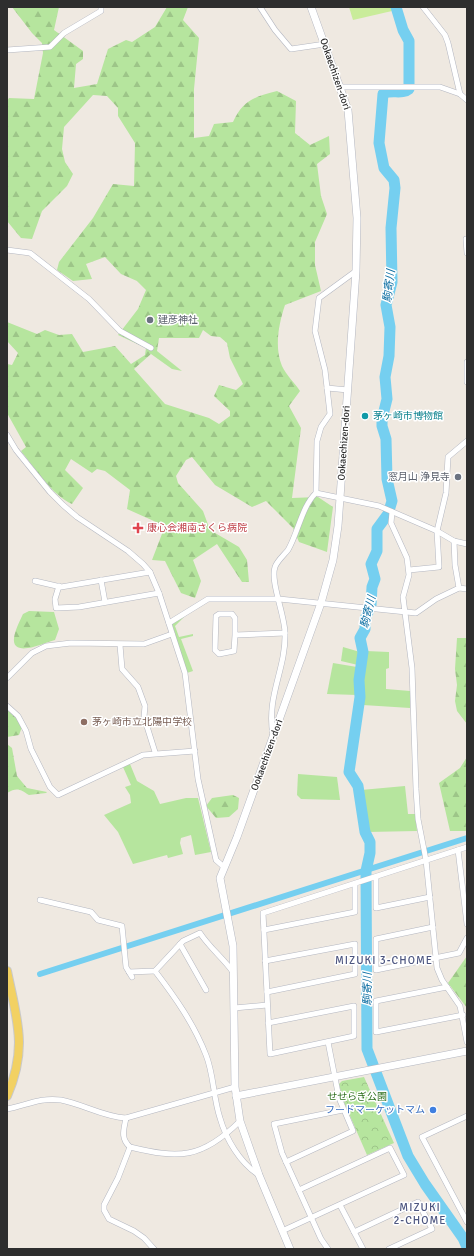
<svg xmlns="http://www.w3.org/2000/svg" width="474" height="1256" font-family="Signika,'Noto Sans JP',sans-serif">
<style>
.grass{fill:#b6e59e}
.forest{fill:url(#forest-firs);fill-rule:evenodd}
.park{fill:url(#park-crowns)}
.pitch{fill:#c9ec9a}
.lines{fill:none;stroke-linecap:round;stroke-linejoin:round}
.canal{stroke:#75cff0;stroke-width:6}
.river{stroke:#75cff0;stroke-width:11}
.street-casing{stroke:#b4b7c1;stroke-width:6}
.secondary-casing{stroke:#b4b7c1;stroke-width:8}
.primary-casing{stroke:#c9c9c9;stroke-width:10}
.street{stroke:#fff;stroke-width:5}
.secondary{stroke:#fff;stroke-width:7}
.primary{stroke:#f2d163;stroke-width:8}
.worship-dot{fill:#6b7280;stroke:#fff;stroke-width:1.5}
.culture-dot{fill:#0f9aa8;stroke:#fff;stroke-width:1.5}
.health-dot{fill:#e0444e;stroke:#fff;stroke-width:1.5}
.education-dot{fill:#8d6e63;stroke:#fff;stroke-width:1.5}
.shop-dot{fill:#3f7fe0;stroke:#fff;stroke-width:1.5}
.labels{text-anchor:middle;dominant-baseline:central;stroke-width:3;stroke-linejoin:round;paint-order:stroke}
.street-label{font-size:10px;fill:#2e2e2e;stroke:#fff}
.worship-label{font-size:10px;fill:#5b616d;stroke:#fff;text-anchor:start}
.culture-label{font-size:10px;fill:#0d838f;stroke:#fff;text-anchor:start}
.health-label{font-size:10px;fill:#be3a42;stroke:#fff;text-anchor:start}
.education-label{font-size:10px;fill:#785e54;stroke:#fff;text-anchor:start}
.park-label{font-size:10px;fill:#2c6e1b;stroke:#fff}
.shop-label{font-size:10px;fill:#366cbe;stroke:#fff;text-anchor:end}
.water-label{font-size:11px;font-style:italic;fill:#0d6fa3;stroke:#fff}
.neighbourhood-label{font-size:11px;letter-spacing:1px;fill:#4d5680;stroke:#fff}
</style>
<defs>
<pattern id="forest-firs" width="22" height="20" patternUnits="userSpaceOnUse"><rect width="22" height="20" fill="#b6e59e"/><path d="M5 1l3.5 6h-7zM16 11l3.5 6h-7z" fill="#9dc588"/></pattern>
<pattern id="park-crowns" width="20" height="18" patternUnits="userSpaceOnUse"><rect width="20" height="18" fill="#b6e59e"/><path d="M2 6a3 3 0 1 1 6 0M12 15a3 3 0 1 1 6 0" fill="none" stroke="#9dc588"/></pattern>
</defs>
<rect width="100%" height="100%" fill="#efe9e1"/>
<!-- grass -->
<g class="grass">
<polygon points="184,615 184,617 175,626 179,637 193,634 193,636 181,639 193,671 187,673 172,624"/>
<polygon points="343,647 360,652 358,665 341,661"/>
<polygon points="366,651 389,652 389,668 386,669 386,689 410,691 410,708 363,705 362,679"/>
<polygon points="333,663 357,667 357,695 327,694"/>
<polygon points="130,764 137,781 154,791 160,804 186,798 198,798 211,852 195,855 191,835 181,838 180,843 183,854 168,858 167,855 133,864 118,832 104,815 131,803 130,795 125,787 131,785 123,767"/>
<polygon points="298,774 337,777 340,800 301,799 297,795"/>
<polygon points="405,786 408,814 415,814 417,831 367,832 361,790"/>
</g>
<!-- forest -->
<g class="forest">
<path d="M12 7H59L54 30 83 51V59L76 64 74 88 97 84 108 49 126 40 132 42 155 27 167 7H188L183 20 199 38 194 89V138L209 136 214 124 233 122C243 100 254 97 277 91L296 101 295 133 310 145 329 136 330 154 317 164 321 196 327 214 315 242V265L321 291 285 305C279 323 274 347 282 366 286 375 295 383 300 391L289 406 301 428 292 498 318 497 333 507 327 552 299 542 293 528 266 501 252 507 215 485 192 457 186 460 176 476 178 483 203 511 210 530 239 547 247 560 249 582H242L217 544 193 560 201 581 195 598 181 593 165 561 152 560 165 526 127 509 130 490 105 471 97 469 92 473 71 459 65 470 83 488 72 504C53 496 34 467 21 451L26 447 7 413V364L12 365 18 353 7 341V322L37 334 45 330 59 335 72 334 83 352 115 346 131 364 145 355 146 348 118 335 138 309 146 290 137 281 121 274 105 257 86 264 92 279 73 281 57 270 59 262 93 218 113 184 134 186 135 143 118 116V108L107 96 93 95 64 127 62 149 65 162 73 174 67 186 42 211 32 239 21 238 7 221V101L9 98 34 99 43 53 42 43 32 33ZM203 330 211 336 220 337 227 343 230 358 243 384 236 390 219 385 214 396 230 411V416L219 424 209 418 165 404 134 369 151 354 172 369 182 371 157 351 159 338H199Z"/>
<path d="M29 611 54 612 59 629 55 640C46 642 37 647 28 648 3 652 18 625 23 614Z"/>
<polygon points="457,638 467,638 467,724 457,711 455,701 457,685 455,669"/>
<polygon points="7,709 18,720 22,727 19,735 7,737"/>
<path d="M7 744 12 748 17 776 27 788 47 792 46 793 29 795C20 789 17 787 7 793Z"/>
<polygon points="467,757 467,831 450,831 439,783 460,768"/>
<polygon points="233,795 239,798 238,809 229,817 216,818 206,806 212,798"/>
<polygon points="467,956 467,1008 448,983"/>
</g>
<!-- park -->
<polygon class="park" points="364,1077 394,1143 367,1155 343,1100 339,1084 342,1081"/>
<!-- pitch -->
<polygon class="pitch" points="349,7 391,7 392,11 353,20"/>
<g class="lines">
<!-- canal -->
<polyline class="canal" points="40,974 467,838"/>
<!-- river -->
<path class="river" d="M396 7 403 30 409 41V89C402 95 391 89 383 94L379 143 384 168 394 180 395 188 391 228 392 282 386 305 390 327 389 356 385 377 387 399 382 419V426L386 439 387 479 392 501 388 514 377 529V551L371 564 375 579 372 587 371 605 365 619V629L360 638 363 652 359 680 360 697 349 772 358 786 365 832 370 842V853L366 871 367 1049 408 1156 425 1184 463 1238 467 1247"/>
<!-- street casing -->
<g class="street-casing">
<g id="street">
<polyline points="260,7 275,30 291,49 325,44"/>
<polyline points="423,7 445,35 448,43 460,94"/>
<polyline points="7,50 50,47 64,33 101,11 101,7"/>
<polyline points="341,87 440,87 460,94 467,100"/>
<polyline points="466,239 467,253"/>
<polyline points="7,250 30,253 89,299 120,331 151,348"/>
<polyline points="467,362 467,382"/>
<polyline points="327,388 348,390"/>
<polyline points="7,435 16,450 50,492 63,505 77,517 128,551 143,564 150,572 159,593 185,673 198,779 216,860 224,867"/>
<polyline points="316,493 379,506 437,531 454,541 467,544"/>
<polyline points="392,512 391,523 407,558 409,575 403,597 412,668 416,789 418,819 426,860 437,968 442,980 460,1006 467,1042"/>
<polyline points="409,570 439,567 437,531 446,493 448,457 467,441"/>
<polyline points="101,580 105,602"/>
<polyline points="35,581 61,587 150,572"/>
<polyline points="59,586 55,599 56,608 79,607 159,593"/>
<polyline points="459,588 467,589"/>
<polyline points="169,623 208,599 279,599 416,613 436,599 459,588 455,565 454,541"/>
<polyline points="235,635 235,618 232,614 219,614 216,616 215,650 219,654 234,651 235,635 285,633"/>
<polyline points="120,645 122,669 138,687 145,706 144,717 155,752"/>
<polyline points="7,678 32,653 46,646 71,643 144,644 172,634"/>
<polyline points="7,706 18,716 26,731 31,749 50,787 58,795 143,755 195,751"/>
<path d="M273 736C266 695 286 670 285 633 285 616 270 581 275 567 277 561 284 555 288 550 298 533 302 506 316 493L317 441 321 427 330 414 325 370 315 331 319 298 356 271"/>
<polyline points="458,850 467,924"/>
<polyline points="376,877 376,908 430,897"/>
<polyline points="40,900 91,912 98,920 122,926 126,967 132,977"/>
<polyline points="433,927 376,939 376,970 459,953 467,938"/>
<polyline points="264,930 355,912 355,884"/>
<polyline points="180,944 206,990"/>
<polyline points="265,961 355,944 355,974 267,992"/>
<path d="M155 971C175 997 194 1024 206 1055 214 1075 213 1097 220 1118 226 1139 240 1163 259 1175"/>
<path d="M129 972 155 971 183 941 200 933C209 947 223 958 233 972"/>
<polyline points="447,987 376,1001 376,1032 463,1015"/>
<polyline points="234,1008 267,1005"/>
<polyline points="268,1023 354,1006 354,1036 270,1054 263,913 467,847"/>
<path d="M7 1109C26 1106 39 1097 61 1100 83 1104 103 1117 126 1118L235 1087"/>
<polyline points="467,1116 422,1137 467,1222"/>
<path d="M126 1118C124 1129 120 1138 130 1147 179 1159 202 1159 240 1121"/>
<polyline points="130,1147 118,1178 104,1205 104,1210 109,1219 134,1231 144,1238 154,1249"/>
<polyline points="286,1162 353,1131 339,1098 328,1042"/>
<polyline points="340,1205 363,1249"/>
<polyline points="282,1231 404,1175 390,1148 299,1190"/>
<polyline points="354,1232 418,1202 432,1229 389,1249"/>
<polyline points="328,1249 321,1239 282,1153 274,1124 343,1110"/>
</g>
</g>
<!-- secondary casing -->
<g class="secondary-casing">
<g id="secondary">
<polyline points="236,1096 467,1051"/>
<polyline points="290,1249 259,1175 240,1121 235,1087 233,946 220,878 237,837 321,603 333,560 338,526 356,271 357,218 348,110 311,7"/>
</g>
</g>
<!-- primary casing -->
<g class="primary-casing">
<path id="primary" d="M7 971C17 1020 28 1048 7 1096"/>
</g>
<!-- street -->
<use href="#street" class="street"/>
<!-- secondary -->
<use href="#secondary" class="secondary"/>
<!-- primary -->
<use href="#primary" class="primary"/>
</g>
<!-- markers -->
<g class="worship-dot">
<circle cx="150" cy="320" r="4"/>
<circle cx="458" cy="477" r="4"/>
</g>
<circle class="culture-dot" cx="365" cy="416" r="4"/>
<path class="health-dot" d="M136 522h4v4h4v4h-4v4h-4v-4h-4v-4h4z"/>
<circle class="education-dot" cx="84" cy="722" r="4"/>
<circle class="shop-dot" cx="433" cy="1110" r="4"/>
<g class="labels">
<!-- street labels -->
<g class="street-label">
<text transform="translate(335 74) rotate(71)">Ookaechizen-dori</text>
<text transform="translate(344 443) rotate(-86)">Ookaechizen-dori</text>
<text transform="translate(267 755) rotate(-70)">Ookaechizen-dori</text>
</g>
<!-- worship labels -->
<g class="worship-label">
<text x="158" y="320">建彦神社</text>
<text x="450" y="477" text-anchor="end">窓月山 浄見寺</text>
</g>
<!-- culture labels -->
<g class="culture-label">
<text x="373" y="416">茅ヶ崎市博物館</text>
</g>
<!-- health labels -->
<g class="health-label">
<text x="147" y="528">康心会湘南さくら病院</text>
</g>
<!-- education labels -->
<g class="education-label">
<text x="92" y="722">茅ヶ崎市立北陽中学校</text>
</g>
<!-- park labels -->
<g class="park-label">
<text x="357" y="1097">せせらぎ公園</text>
</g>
<!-- shop labels -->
<g class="shop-label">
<text x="425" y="1110">フードマーケットマム</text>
</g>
<!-- water labels -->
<g class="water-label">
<text transform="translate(389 286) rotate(-83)">駒寄川</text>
<text transform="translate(368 612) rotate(-76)">駒寄川</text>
<text transform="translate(367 989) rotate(-90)">駒寄川</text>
</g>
<!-- neighbourhood labels -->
<g class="neighbourhood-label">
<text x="384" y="960">MIZUKI 3-CHOME</text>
<text x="420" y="1207">MIZUKI<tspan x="420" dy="13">2-CHOME</tspan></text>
</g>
</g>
<!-- border -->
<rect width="474" height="1256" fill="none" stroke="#2e2e2e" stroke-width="16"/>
</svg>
